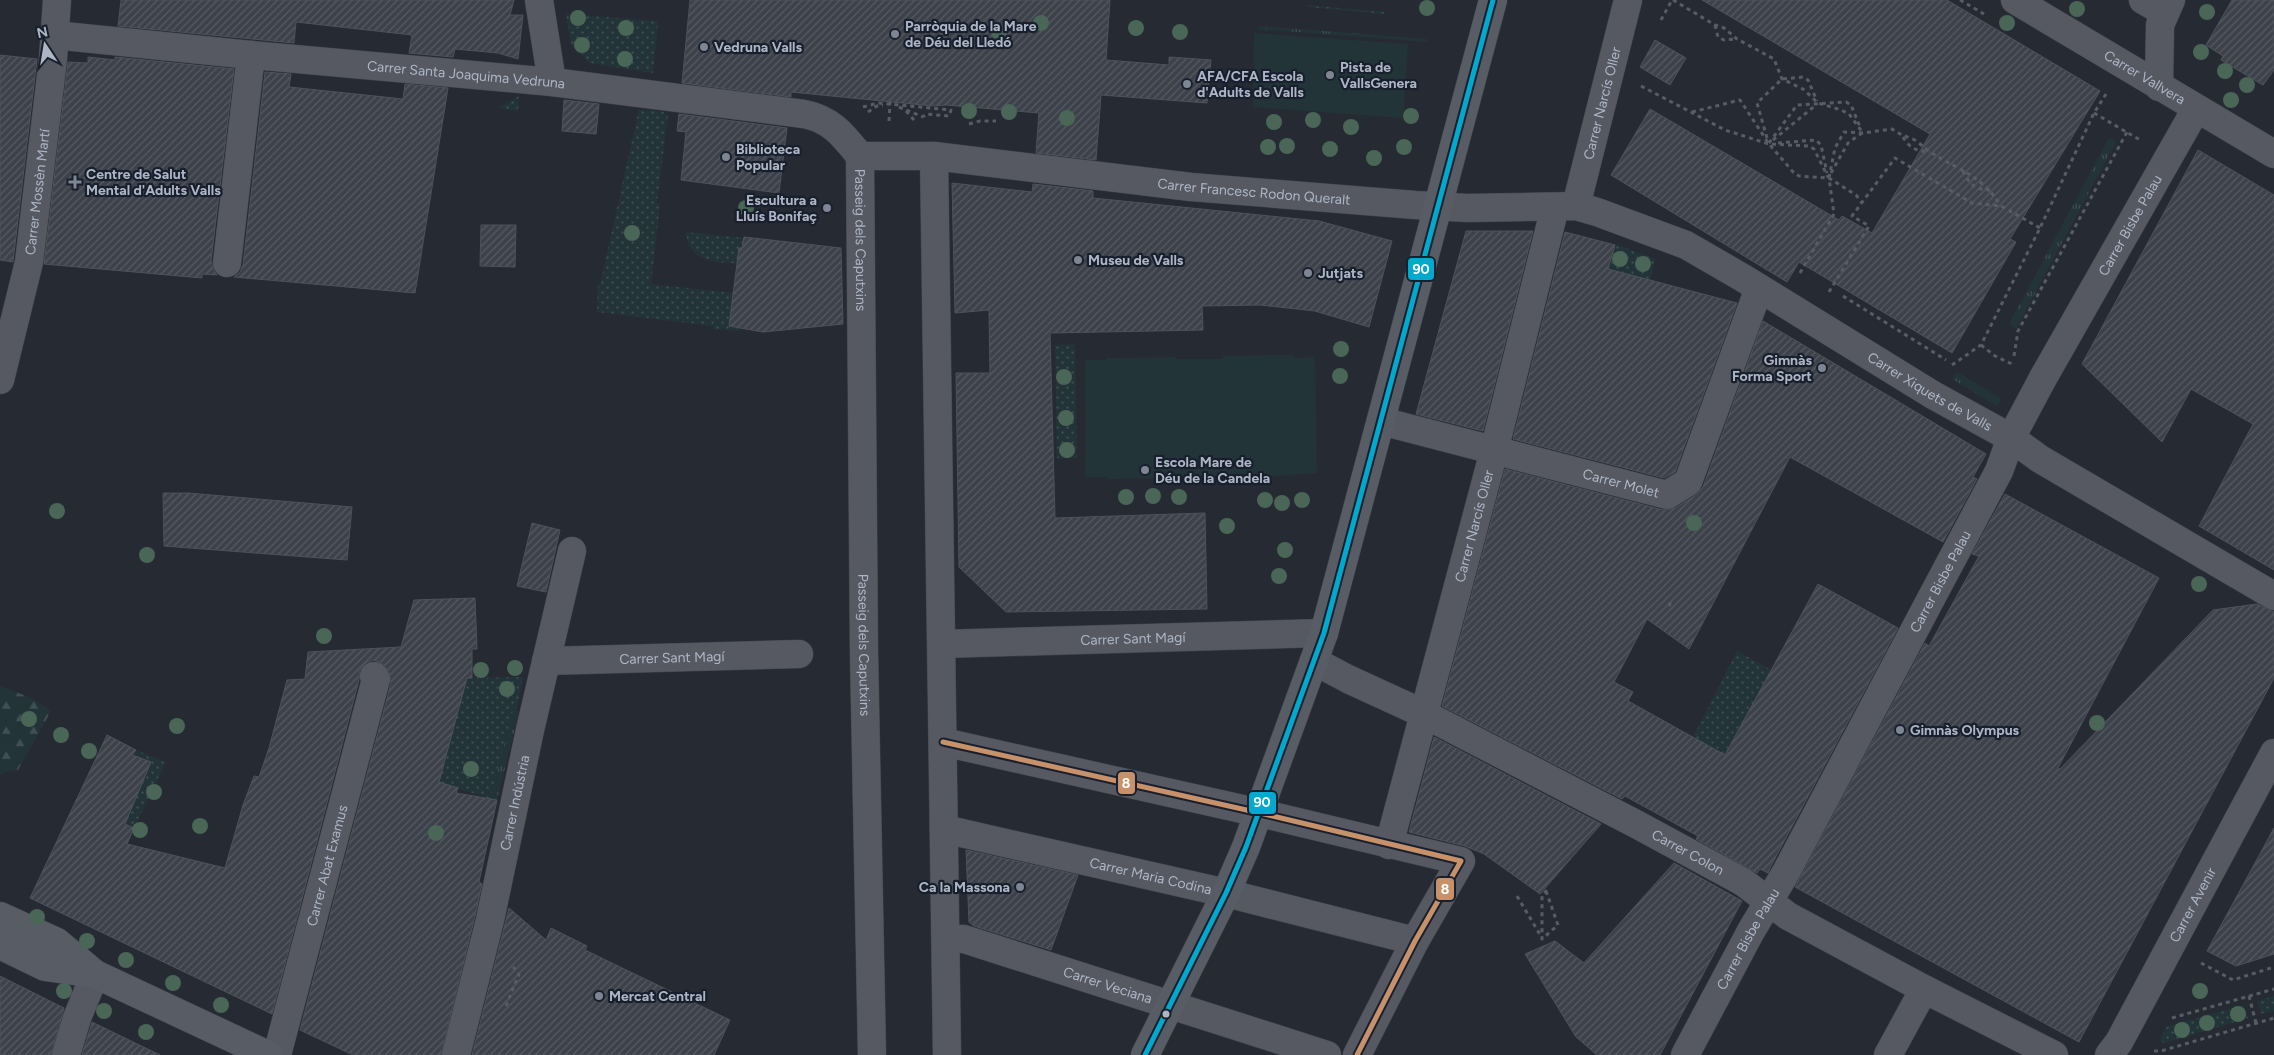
<svg xmlns="http://www.w3.org/2000/svg" width="2274" height="1055" font-family="Figtree,sans-serif">
<style>
.grass{fill:url(#grass-tufts)}
.forest{fill:url(#forest-firs)}
.garden{fill:url(#garden-dots)}
.pitch{fill:#233439}
.building{fill:url(#building-hatch);stroke:#4d525b}
.lines{fill:none;stroke-linecap:round;stroke-linejoin:round}
.minor-casing{stroke:#42454c;stroke-width:29}
.major-casing{stroke:#434750;stroke-width:29}
.path{stroke:#575d64;stroke-width:3;stroke-dasharray:4 4;stroke-linecap:butt}
.minor{stroke:#565962;stroke-width:28}
.major{stroke:#585c64;stroke-width:28}
.bus-1-casing{stroke:#19202d;stroke-width:9}
.bus-2-casing{stroke:#19202d;stroke-width:9}
.bus-1{stroke:#00a9ce;stroke-width:5}
.bus-2{stroke:#c7916a;stroke-width:5}
.tree{fill:#496656}
.poi-dot{fill:#7e8593;stroke:#19202d;stroke-width:2}
.bus-dot{fill:#aeb6c6;stroke:#19202d;stroke-width:2}
.labels{text-anchor:middle;dominant-baseline:central;stroke-width:4.5;stroke-linejoin:round;paint-order:stroke}
.poi-label{font-size:14px;font-weight:bold;fill:#aeb6c6;stroke:#19202d;text-anchor:start}
.street-label{font-size:14px;fill:#aeb6c6;stroke:#19202d}
.line-badge{stroke:#19202d;stroke-width:2}
.badge-label{font-size:14px;text-anchor:middle;font-weight:bold;fill:#fff}
</style>
<defs>
<pattern id="grass-tufts" width="24" height="20" patternUnits="userSpaceOnUse" patternTransform="scale(1.25)"><rect width="24" height="20" fill="#233439"/><path d="M3 7l-1-3M5 7V3M7 7l1-3M15 17l-1-3M17 17v-4M19 17l1-3" fill="none" stroke="#404f54"/></pattern>
<pattern id="forest-firs" width="22" height="20" patternUnits="userSpaceOnUse" patternTransform="scale(1.25)"><rect width="22" height="20" fill="#233439"/><path d="M5 1l3.5 6h-7zM16 11l3.5 6h-7z" fill="#404f54"/></pattern>
<pattern id="garden-dots" width="8" height="8" patternUnits="userSpaceOnUse" patternTransform="scale(1.25)"><rect width="8" height="8" fill="#233439"/><path d="M2 2h.1M6 6h.1" fill="none" stroke="#404f54" stroke-width="1.8" stroke-linecap="round"/></pattern>
<pattern id="building-hatch" width="6" height="6" patternUnits="userSpaceOnUse" patternTransform="scale(1.25)"><rect width="6" height="6" fill="#3d414a"/><path d="M-1 1l2-2M0 6l6-6M5 7l2-2" fill="none" stroke="#565a63"/></pattern>
</defs>
<rect width="100%" height="100%" fill="#262a33"/>
<!-- grass -->
<g class="grass">
<polygon points="1259,26 1427,39 1427,42 1259,29"/>
<polygon points="2109,138 2116,142 2016,329 2009,324"/>
<polygon points="1957,372 2001,399 1997,406 1952,379"/>
<polygon points="513,710 519,712 497,800 490,799"/>
</g>
<!-- forest -->
<polygon class="forest" points="0,686 29,697 51,711 18,770 7,771 0,775"/>
<!-- garden -->
<g class="garden">
<polygon points="1306,5 1384,12 1384,14 1309,7"/>
<polygon points="566,14 658,21 653,73 590,63 571,45"/>
<polygon points="519,96 518,111 498,108"/>
<polygon points="639,109 664,112 664,114 668,115 657,203 660,204 651,284 733,293 729,327 739,328 739,331 713,329 713,326 597,312 598,285 600,285"/>
<path d="M686 232 744 238 742 248 739 249 737 264C712 261 690 263 686 232Z"/>
<polygon points="1616,244 1655,259 1650,280 1608,269"/>
<polygon points="1075,344 1077,458 1057,458 1055,345"/>
<polygon points="1737,651 1773,671 1725,755 1693,737"/>
<polygon points="523,677 516,711 513,710 490,799 439,782 467,678"/>
<polygon points="136,750 166,762 134,828 105,815 150,763 132,755"/>
<polygon points="2274,996 2274,1011 2261,1014 2257,1001"/>
<polygon points="2244,1005 2248,1018 2164,1043 2160,1041 2166,1027"/>
</g>
<!-- pitch -->
<g class="pitch">
<polygon points="1254,33 1408,44 1403,118 1253,107"/>
<polygon points="1274,355 1293,355 1294,358 1315,357 1317,473 1276,476 1178,476 1178,478 1108,479 1108,477 1085,477 1085,360 1106,360 1106,358 1176,357 1176,359 1223,359 1223,356"/>
</g>
<!-- building -->
<g class="building">
<polygon points="121,0 514,0 510,15 523,15 518,59 498,53 455,49 453,57 409,53 412,35 296,22 294,43 118,26"/>
<polygon points="690,0 1110,0 1106,60 1169,65 1169,57 1211,60 1207,103 1101,95 1096,160 1036,153 1039,113 946,105 933,106 791,92 791,97 682,83"/>
<polygon points="1702,0 1947,0 2100,91 2010,239 2016,242 1952,353 1799,262 1787,282 1611,175 1650,109 1839,220 1842,216 1872,233 1930,134"/>
<polygon points="2232,0 2274,0 2274,70 2263,85 2221,60 2223,56 2206,45"/>
<polygon points="1655,40 1686,58 1670,85 1640,67"/>
<polygon points="0,55 37,59 13,262 0,260"/>
<polygon points="88,57 115,60 115,57 234,69 211,261 213,269 217,275 202,274 202,278 44,264 68,62 88,63"/>
<polygon points="265,72 291,74 289,87 403,99 405,84 448,88 415,293 234,277 240,272 243,265"/>
<polygon points="564,100 599,104 596,134 562,131"/>
<polygon points="679,114 787,128 779,193 681,180 686,132 677,131"/>
<polygon points="2198,150 2274,195 2274,570 2199,526 2253,424 2191,389 2162,442 2082,364"/>
<polygon points="952,183 1032,192 1033,184 1093,191 1093,198 1319,221 1392,241 1369,327 1315,311 1260,305 1202,306 1203,330 1050,333 1055,518 1205,513 1207,609 1006,612 959,567 956,373 990,373 989,310 955,313"/>
<polygon points="481,225 516,225 515,267 480,266"/>
<polygon points="1466,231 1533,231 1483,431 1416,414"/>
<polygon points="1565,232 1615,245 1608,269 1737,303 1675,472 1664,478 1513,439"/>
<polygon points="744,237 841,248 843,324 763,332 729,326 739,248 742,248"/>
<polygon points="1763,321 1986,454 1973,477 1977,479 1943,542 1790,457 1689,649 1647,619 1614,682 1633,692 1628,701 1725,755 1818,584 1898,628 1771,866 1768,873 1760,869 1757,873 1696,839 1698,836 1625,796 1622,799 1442,706 1505,469 1663,510 1675,508 1696,495 1703,487"/>
<polygon points="163,493 188,493 352,507 347,560 164,546"/>
<polygon points="2005,494 2159,578 2058,768 2060,769 2213,610 2257,604 2274,612 2274,678 2079,1042 1795,887 1925,643 1929,646 1979,556 1972,554"/>
<polygon points="532,523 560,530 546,592 517,586"/>
<polygon points="475,598 477,649 472,649 472,678 467,678 439,782 458,788 456,793 497,800 479,882 482,884 475,916 441,1055 353,1055 300,1030 391,683 389,671 380,662 373,660 366,663 360,670 359,680 272,1014 30,898 107,735 136,750 132,755 151,762 125,824 134,828 127,844 225,868 243,805 254,776 259,777 269,748 287,680 305,679 308,652 401,647 414,600"/>
<polygon points="1434,737 1601,824 1540,894 1484,854 1465,846 1409,832"/>
<polygon points="2274,828 2274,954 2236,966 2207,951"/>
<polygon points="966,850 1078,875 1051,950 974,926 969,922"/>
<polygon points="1674,863 1742,901 1660,1055 1597,1055 1576,1037 1525,954 1555,941 1584,963"/>
<polygon points="509,908 546,940 551,928 587,946 585,950 730,1020 714,1055 472,1055"/>
<polygon points="0,976 64,1008 51,1055 0,1055"/>
<polygon points="92,1022 160,1055 82,1055"/>
</g>
<g class="lines">
<!-- minor casing -->
<g class="minor-casing">
<g id="minor">
<polyline points="539,0 552,82"/>
<path id="s1" d="M2015 0 2274 154"/>
<polyline points="2143,0 2164,12"/>
<path id="s2" d="M54 35 251 55 552 82 804 114C831 119 843 135 860 156"/>
<polyline points="2159,87 2160,25 2171,0"/>
<path id="s3" d="M860 156H934L1191 187 1415 205 1467 208 1576 206 1597 212 1686 245 1743 278 1933 395 2011 438 2040 459 2274 596"/>
<path id="s4" d="M860 156 864 653 872 1055"/>
<polyline points="934,156 947,1055"/>
<path id="s5" d="M1576 206 1628 0"/>
<polyline points="227,263 251,55"/>
<path id="s6" d="M0 380 29 262 53 59 57 0"/>
<path id="s7" d="M1381 421 1667 495 1688 482 1759 288"/>
<path id="s8" d="M942 644 1324 633"/>
<path id="s9" d="M546 661 799 654"/>
<path id="s10" d="M1314 661 1348 679 1422 713 1636 824 1743 882 1788 916 1924 989 2054 1055"/>
<polyline points="943,742 1260,813 1461,861 1415,941 1357,1055"/>
<path id="s11" d="M944 829 1226 893 1415 941"/>
<path id="s12" d="M1389 845 1494 451 1555 207"/>
<path id="s13" d="M946 939H964L1327 1055"/>
<polyline points="66,1055 77,1018 95,974"/>
<path id="s14" d="M277 1055 376 679 374 676"/>
<path id="s15" d="M456 1055 490 920 530 730 572 551"/>
<path id="s16" d="M1685 1055 1751 931 1785 874 1934 593 1999 471 2011 438 2043 378 2196 109"/>
<polyline points="1888,1055 1924,989"/>
<path id="s17" d="M2109 1055 2119 1042 2274 753"/>
</g>
</g>
<!-- major casing -->
<g class="major-casing">
<g id="major">
<polyline points="0,916 57,942 95,974 268,1055"/>
<polyline points="0,945 45,967 95,974"/>
<polyline points="1145,1055 1226,893 1246,847 1324,633 1493,0"/>
</g>
</g>
<!-- path -->
<g class="path">
<polyline points="1673,0 1715,25 1724,28 1737,39 1774,59 1782,79 1803,89 1818,103 1841,110 1849,114 1863,133"/>
<polyline points="1960,0 1984,14"/>
<polyline points="1661,20 1672,0"/>
<polyline points="1715,25 1718,37 1724,40 1736,39"/>
<polyline points="1641,86 1725,130 1769,144 1809,146 1814,149 1828,177"/>
<polyline points="863,107 878,103 951,110 949,116 926,114 923,117"/>
<polyline points="899,107 923,117"/>
<polyline points="906,111 915,121"/>
<polyline points="868,112 877,106 883,105"/>
<polyline points="1692,112 1740,100 1769,144 1794,173 1799,176 1828,178"/>
<polyline points="2094,113 2140,140"/>
<polyline points="889,121 890,102"/>
<polyline points="969,124 980,121 996,121"/>
<path d="M1903 137C1910 149 1917 151 1930 152"/>
<polyline points="1767,138 1757,103 1782,79 1803,77 1808,80 1817,101"/>
<polyline points="1773,140 1816,105"/>
<polyline points="1769,143 1797,105 1846,102 1851,105 1860,127"/>
<polyline points="1778,143 1816,140 1821,145 1827,173"/>
<path d="M1963 171C1970 185 1975 190 1990 190"/>
<polyline points="1831,173 1848,143 1862,133"/>
<path d="M1829 178 1835 148 1844 132 1863 133 1892 129C1899 134 1905 136 1913 139 1920 143 1925 149 1932 153 1962 172 1981 175 2001 206"/>
<polyline points="1800,273 1834,214 1829,178 1856,195 1862,203"/>
<polyline points="1829,292 1869,226 1852,216 1895,158 1972,203 2001,206 2040,228"/>
<polyline points="1843,296 1946,360"/>
<polyline points="1981,345 1995,356 2012,364"/>
<polyline points="2014,356 2018,331 2127,132"/>
<polyline points="1952,365 1981,345 2040,228 2094,113 2106,94"/>
<polyline points="1669,606 1671,601"/>
<polygon points="1546,891 1558,925 1542,939 1542,896"/>
<polyline points="1517,896 1542,938"/>
<polyline points="2201,963 2233,980 2274,967"/>
<polyline points="2249,996 2256,1023"/>
<polyline points="506,1006 519,974 513,967"/>
<polyline points="2172,1018 2274,989"/>
<polyline points="2154,1051 2161,1051 2274,1018"/>
</g>
<!-- minor -->
<use href="#minor" class="minor"/>
<!-- major -->
<use href="#major" class="major"/>
<!-- bus-1 casing -->
<g class="bus-1-casing">
<polyline id="bus-1" points="1145,1055 1226,893 1246,847 1324,633 1493,0"/>
</g>
<!-- bus-2 casing -->
<g class="bus-2-casing">
<polyline id="bus-2" points="943,742 1260,813 1461,861 1415,941 1357,1055"/>
</g>
<!-- bus-1 -->
<use href="#bus-1" class="bus-1"/>
<!-- bus-2 -->
<use href="#bus-2" class="bus-2"/>
</g>
<!-- trees -->
<g class="tree">
<circle cx="1427" cy="8" r="8"/>
<circle cx="2077" cy="9" r="8"/>
<circle cx="2207" cy="12" r="8"/>
<circle cx="578" cy="18" r="8"/>
<circle cx="1041" cy="23" r="8"/>
<circle cx="2007" cy="23" r="8"/>
<circle cx="626" cy="28" r="8"/>
<circle cx="1136" cy="28" r="8"/>
<circle cx="999" cy="32" r="8"/>
<circle cx="1180" cy="32" r="8"/>
<circle cx="582" cy="45" r="8"/>
<circle cx="2201" cy="52" r="8"/>
<circle cx="625" cy="59" r="8"/>
<circle cx="2225" cy="71" r="8"/>
<circle cx="2247" cy="85" r="8"/>
<circle cx="2231" cy="100" r="8"/>
<circle cx="969" cy="111" r="8"/>
<circle cx="1009" cy="112" r="8"/>
<circle cx="1411" cy="116" r="8"/>
<circle cx="1067" cy="118" r="8"/>
<circle cx="1313" cy="120" r="8"/>
<circle cx="1274" cy="122" r="8"/>
<circle cx="1351" cy="127" r="8"/>
<circle cx="1287" cy="146" r="8"/>
<circle cx="1268" cy="147" r="8"/>
<circle cx="1404" cy="147" r="8"/>
<circle cx="1330" cy="149" r="8"/>
<circle cx="1374" cy="158" r="8"/>
<circle cx="746" cy="208" r="8"/>
<circle cx="632" cy="233" r="8"/>
<circle cx="1620" cy="259" r="8"/>
<circle cx="1643" cy="264" r="8"/>
<circle cx="1341" cy="349" r="8"/>
<circle cx="1340" cy="376" r="8"/>
<circle cx="1064" cy="377" r="8"/>
<circle cx="1066" cy="418" r="8"/>
<circle cx="1067" cy="450" r="8"/>
<circle cx="1153" cy="496" r="8"/>
<circle cx="1126" cy="497" r="8"/>
<circle cx="1179" cy="497" r="8"/>
<circle cx="1265" cy="500" r="8"/>
<circle cx="1302" cy="500" r="8"/>
<circle cx="1282" cy="503" r="8"/>
<circle cx="57" cy="511" r="8"/>
<circle cx="1694" cy="523" r="8"/>
<circle cx="1227" cy="526" r="8"/>
<circle cx="1285" cy="550" r="8"/>
<circle cx="147" cy="555" r="8"/>
<circle cx="1279" cy="576" r="8"/>
<circle cx="2199" cy="584" r="8"/>
<circle cx="324" cy="636" r="8"/>
<circle cx="515" cy="668" r="8"/>
<circle cx="481" cy="670" r="8"/>
<circle cx="507" cy="689" r="8"/>
<circle cx="29" cy="719" r="8"/>
<circle cx="2097" cy="723" r="8"/>
<circle cx="177" cy="726" r="8"/>
<circle cx="61" cy="735" r="8"/>
<circle cx="89" cy="751" r="8"/>
<circle cx="471" cy="769" r="8"/>
<circle cx="154" cy="792" r="8"/>
<circle cx="200" cy="826" r="8"/>
<circle cx="140" cy="830" r="8"/>
<circle cx="436" cy="833" r="8"/>
<circle cx="37" cy="917" r="8"/>
<circle cx="87" cy="941" r="8"/>
<circle cx="126" cy="960" r="8"/>
<circle cx="173" cy="983" r="8"/>
<circle cx="64" cy="991" r="8"/>
<circle cx="2200" cy="991" r="8"/>
<circle cx="221" cy="1005" r="8"/>
<circle cx="104" cy="1011" r="8"/>
<circle cx="2238" cy="1014" r="8"/>
<circle cx="2207" cy="1023" r="8"/>
<circle cx="2182" cy="1030" r="8"/>
<circle cx="146" cy="1032" r="8"/>
</g>
<!-- markers -->
<g class="poi-dot">
<circle cx="895" cy="34" r="5"/>
<circle cx="704" cy="47" r="5"/>
<circle cx="1330" cy="75" r="5"/>
<circle cx="1187" cy="84" r="5"/>
<circle cx="726" cy="157" r="5"/>
<path d="M72.5 174.5h5v5h5v5h-5v5h-5v-5h-5v-5h5z"/>
<circle cx="827" cy="208" r="5"/>
<circle cx="1078" cy="260" r="5"/>
<circle cx="1308" cy="273" r="5"/>
<circle cx="1822" cy="368" r="5"/>
<circle cx="1145" cy="470" r="5"/>
<circle cx="1900" cy="730" r="5"/>
<circle cx="1020" cy="887" r="5"/>
<circle cx="599" cy="996" r="5"/>
</g>
<circle class="bus-dot" cx="1166" cy="1014" r="4.5"/>
<g class="labels">
<!-- poi labels -->
<g class="poi-label">
<text x="905" y="26">Parròquia de la Mare<tspan x="905" dy="16">de Déu del Lledó</tspan></text>
<text x="714" y="47">Vedruna Valls</text>
<text x="1340" y="67">Pista de<tspan x="1340" dy="16">VallsGenera</tspan></text>
<text x="1197" y="76">AFA/CFA Escola<tspan x="1197" dy="16">d'Adults de Valls</tspan></text>
<text x="736" y="149">Biblioteca<tspan x="736" dy="16">Popular</tspan></text>
<text x="86" y="174">Centre de Salut<tspan x="86" dy="16">Mental d'Adults Valls</tspan></text>
<text x="817" y="200" text-anchor="end">Escultura a<tspan x="817" dy="16">Lluís Bonifaç</tspan></text>
<text x="1088" y="260">Museu de Valls</text>
<text x="1318" y="273">Jutjats</text>
<text x="1812" y="360" text-anchor="end">Gimnàs<tspan x="1812" dy="16">Forma Sport</tspan></text>
<text x="1155" y="462">Escola Mare de<tspan x="1155" dy="16">Déu de la Candela</tspan></text>
<text x="1910" y="730">Gimnàs Olympus</text>
<text x="1010" y="887" text-anchor="end">Ca la Massona</text>
<text x="609" y="996">Mercat Central</text>
</g>
<!-- street labels -->
<g class="street-label">
<text stroke="none"><textPath href="#s2" startOffset="414">Carrer Santa Joaquima Vedruna</textPath></text>
<text stroke="none"><textPath href="#s1" startOffset="151">Carrer Vallvera</textPath></text>
<text stroke="none"><textPath href="#s5" startOffset="106">Carrer Narcís Oller</textPath></text>
<text stroke="none"><textPath href="#s6" startOffset="192">Carrer Mossèn Martí</textPath></text>
<text stroke="none"><textPath href="#s3" startOffset="396">Carrer Francesc Rodon Queralt</textPath></text>
<text stroke="none"><textPath href="#s16" startOffset="942">Carrer Bisbe Palau</textPath></text>
<text stroke="none"><textPath href="#s4" startOffset="84">Passeig dels Caputxins</textPath></text>
<text stroke="none"><textPath href="#s3" startOffset="1120">Carrer Xiquets de Valls</textPath></text>
<text stroke="none"><textPath href="#s7" startOffset="248">Carrer Molet</textPath></text>
<text stroke="none"><textPath href="#s12" startOffset="330">Carrer Narcís Oller</textPath></text>
<text stroke="none"><textPath href="#s16" startOffset="538">Carrer Bisbe Palau</textPath></text>
<text stroke="none"><textPath href="#s8" startOffset="191">Carrer Sant Magí</textPath></text>
<text stroke="none"><textPath href="#s4" startOffset="489">Passeig dels Caputxins</textPath></text>
<text stroke="none"><textPath href="#s9" startOffset="126">Carrer Sant Magí</textPath></text>
<text stroke="none"><textPath href="#s15" startOffset="259">Carrer Indústria</textPath></text>
<text stroke="none"><textPath href="#s10" startOffset="420">Carrer Colon</textPath></text>
<text stroke="none"><textPath href="#s14" startOffset="196">Carrer Abat Examus</textPath></text>
<text stroke="none"><textPath href="#s11" startOffset="212">Carrer Maria Codina</textPath></text>
<text stroke="none"><textPath href="#s17" startOffset="172">Carrer Avenir</textPath></text>
<text stroke="none"><textPath href="#s16" startOffset="132">Carrer Bisbe Palau</textPath></text>
<text stroke="none"><textPath href="#s13" startOffset="169">Carrer Veciana</textPath></text>
</g>
</g>
<g class="line-badge">
<rect x="1407" y="257" width="28" height="24" rx="5" fill="#00a9ce"/>
<rect x="1117" y="771" width="19" height="24" rx="5" fill="#c7916a"/>
<rect x="1248" y="791" width="29" height="24" rx="5" fill="#00a9ce"/>
<rect x="1435" y="877" width="20" height="24" rx="5" fill="#c7916a"/>
</g>
<g class="badge-label">
<text x="1421" y="274">90</text>
<text x="1126" y="788">8</text>
<text x="1262" y="807">90</text>
<text x="1445" y="894">8</text>
</g>
<!-- north arrow -->
<g transform="translate(45 45) rotate(348)" stroke="#19202d" stroke-width="4" paint-order="stroke">
<path d="M0-4L9 19L0 12L-9 19Z" fill="#aeb6c6"/>
<text y="-8" font-size="14" font-weight="bold" text-anchor="middle" fill="#aeb6c6">N</text>
</g>
</svg>
